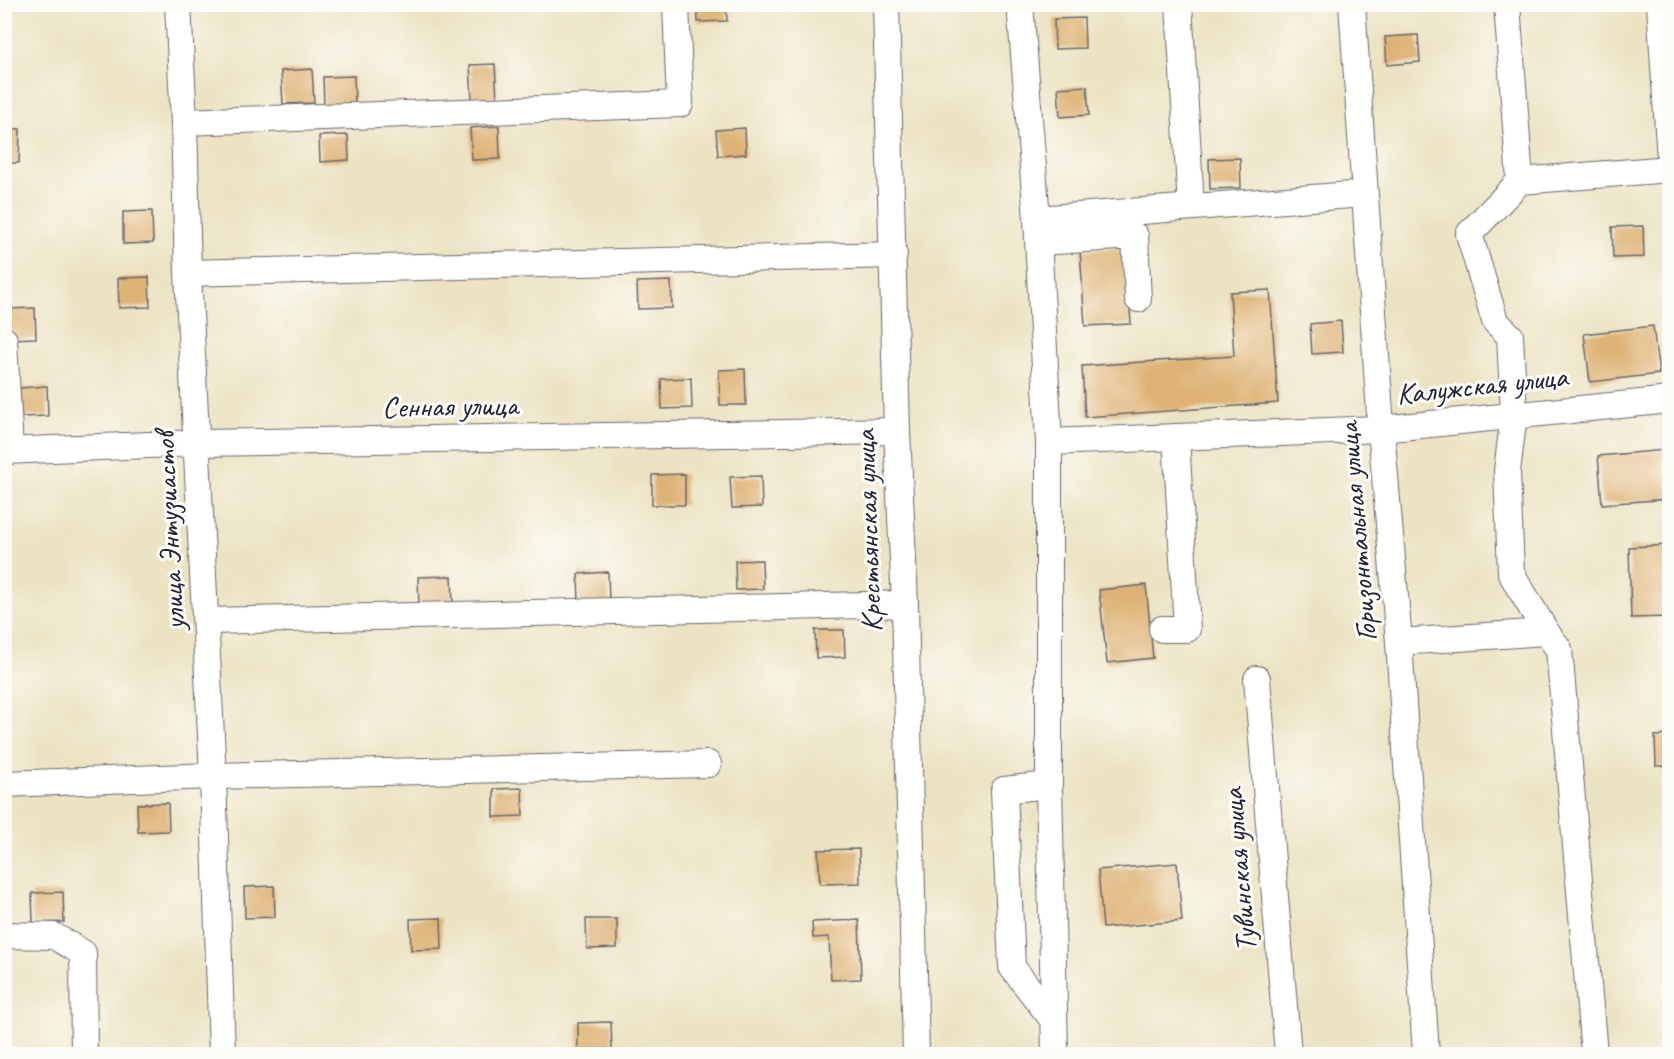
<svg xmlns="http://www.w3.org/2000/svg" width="1674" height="1059" font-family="Caveat,sans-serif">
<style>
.building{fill:#deb275}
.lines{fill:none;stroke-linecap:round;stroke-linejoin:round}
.minor-casing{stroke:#69666b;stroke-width:28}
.minor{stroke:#fff;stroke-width:26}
.labels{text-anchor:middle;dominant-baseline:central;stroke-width:6;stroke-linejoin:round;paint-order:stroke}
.street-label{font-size:30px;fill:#22223b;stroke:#fdfcf7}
</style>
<rect width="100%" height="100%" fill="#fdfcf7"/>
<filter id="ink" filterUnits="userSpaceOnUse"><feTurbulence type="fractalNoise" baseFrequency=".0167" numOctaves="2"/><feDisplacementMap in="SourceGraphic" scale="12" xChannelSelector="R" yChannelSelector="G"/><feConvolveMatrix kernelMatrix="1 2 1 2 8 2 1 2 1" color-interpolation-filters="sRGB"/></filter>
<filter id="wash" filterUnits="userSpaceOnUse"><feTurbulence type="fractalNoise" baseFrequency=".008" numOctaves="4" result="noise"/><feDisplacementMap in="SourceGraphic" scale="24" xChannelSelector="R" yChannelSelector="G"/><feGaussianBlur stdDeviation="1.35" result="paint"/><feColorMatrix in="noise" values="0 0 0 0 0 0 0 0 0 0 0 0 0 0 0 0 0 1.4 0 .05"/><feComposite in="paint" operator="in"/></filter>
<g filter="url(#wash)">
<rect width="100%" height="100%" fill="#ece3c3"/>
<g id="blocks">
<!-- building -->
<g class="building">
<polygon points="697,4 726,4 727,21 698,22"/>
<polygon points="1084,18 1085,48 1055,49 1054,19"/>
<polygon points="1418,35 1420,62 1387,65 1385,37"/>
<polygon points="495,64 497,98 472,99 470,65"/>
<polygon points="312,69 314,103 283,104 281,71"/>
<polygon points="354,76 355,106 324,107 323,77"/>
<polygon points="1087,86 1089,115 1060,117 1058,88"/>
<polygon points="499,126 500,159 472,160 470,128"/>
<polygon points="4,128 20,129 19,163 4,163"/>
<polygon points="745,128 746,154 718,156 716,130"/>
<polygon points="348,135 349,160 320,162 319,136"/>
<polygon points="1240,158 1241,188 1210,189 1209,159"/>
<polygon points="152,211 153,243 123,244 123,212"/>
<polygon points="1643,226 1644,257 1613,258 1612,227"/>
<polygon points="1126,248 1131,324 1085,326 1080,250"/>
<polygon points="149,277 150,307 119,308 118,278"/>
<polygon points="671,281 672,308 638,309 637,282"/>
<polygon points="1270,290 1278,403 1085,417 1082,366 1234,356 1230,292"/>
<polygon points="35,308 36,338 11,339 9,309"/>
<polygon points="1341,321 1343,352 1312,354 1310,324"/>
<polygon points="1653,326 1659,374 1590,382 1584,334"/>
<polygon points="745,369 746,405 720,405 719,370"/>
<polygon points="691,378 692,408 662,409 661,379"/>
<polygon points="47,386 48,416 21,417 20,388"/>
<polygon points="1666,450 1670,499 1602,504 1598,456"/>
<polygon points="685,474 685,505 652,505 652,475"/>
<polygon points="761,476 762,507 732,508 730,477"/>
<polygon points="1670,545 1670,617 1631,618 1629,547"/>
<polygon points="762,560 763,589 736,590 735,561"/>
<polygon points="608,572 609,603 579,604 578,574"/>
<polygon points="452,576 453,607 419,608 418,577"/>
<polygon points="1146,585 1153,658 1107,663 1099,590"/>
<polygon points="815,630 844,630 845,657 816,658"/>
<polygon points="1670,735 1670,766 1656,766 1655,736"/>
<polygon points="522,788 523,816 494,817 494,789"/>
<polygon points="168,803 169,831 138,832 137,804"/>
<polygon points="859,849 860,883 820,884 818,850"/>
<polygon points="1177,863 1182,921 1103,928 1098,870"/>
<polygon points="274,886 275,917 245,918 244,887"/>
<polygon points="63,892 64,922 33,923 32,893"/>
<polygon points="441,918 442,949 411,950 410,919"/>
<polygon points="586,919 617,919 617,948 587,949"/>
<polygon points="859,920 861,979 831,980 829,937 813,938 812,922"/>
<polygon points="611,1022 612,1052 578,1053 578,1023"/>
</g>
</g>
</g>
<g filter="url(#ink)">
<use href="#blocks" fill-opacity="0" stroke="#69666b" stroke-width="1.5"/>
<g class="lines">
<!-- minor casing -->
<g class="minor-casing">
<g id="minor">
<polyline points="178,4 184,122 188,273 213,776 222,1054"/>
<polyline points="886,4 897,431 905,604 916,1054"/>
<polyline points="1020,4 1037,219 1049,442 1049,785 1055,1054"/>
<polyline points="1179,4 1191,207"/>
<polyline points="1352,4 1381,429 1399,642 1426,1054"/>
<polyline points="1507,4 1520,181"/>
<polyline points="1660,4 1670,160"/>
<polyline points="184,122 680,104 676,4"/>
<polyline points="1037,219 1364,194"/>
<polyline points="1038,242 1135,236 1138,299"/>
<polyline points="188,273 894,255"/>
<polyline points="4,340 10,451"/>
<polyline points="1049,442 1381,429 1670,400"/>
<polyline points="4,451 198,443 897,431"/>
<polyline points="207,621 905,604"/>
<polyline points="1162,629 1187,629 1176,437"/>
<polyline points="1546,632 1511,573 1507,471 1514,415 1510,336 1495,321 1469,234 1520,181 1670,169"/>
<polyline points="1399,642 1546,632 1559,649 1594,1054"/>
<polyline points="1257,679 1288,1054"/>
<polyline points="4,784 213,776 708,764"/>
<polyline points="1049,785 1004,790 1012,967 1054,1021"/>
<polyline points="4,935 54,936 83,953 84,1054"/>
</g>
</g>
<!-- minor -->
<use href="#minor" class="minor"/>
</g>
</g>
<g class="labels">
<!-- street labels -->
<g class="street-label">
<text transform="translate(1482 385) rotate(-6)">Калужская улица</text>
<text transform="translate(450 406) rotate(-1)">Сенная улица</text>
<text transform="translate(169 531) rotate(-93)">улица Энтузиастов</text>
<text transform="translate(868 531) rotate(-92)">Крестьянская улица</text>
<text transform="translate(1357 532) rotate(-95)">Горизонтальная улица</text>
<text transform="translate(1239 870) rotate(-95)">Тувинская улица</text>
</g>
</g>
<!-- margin -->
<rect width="1674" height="1059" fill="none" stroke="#fdfcf7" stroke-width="24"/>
</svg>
